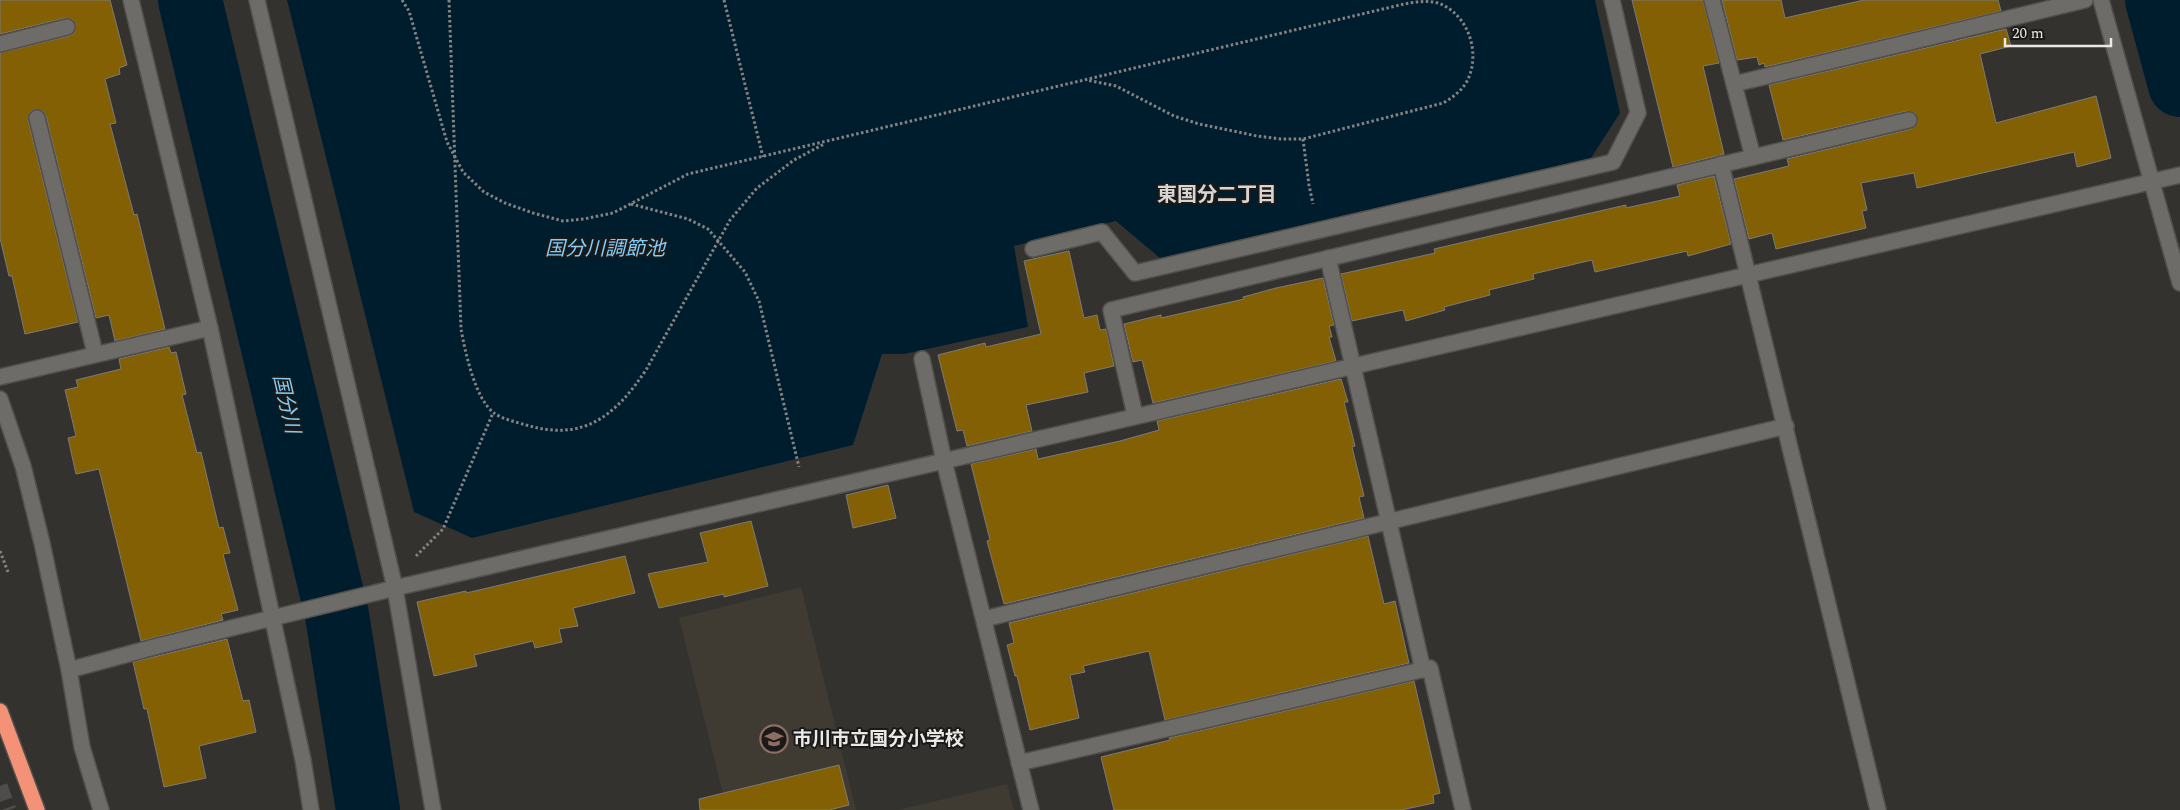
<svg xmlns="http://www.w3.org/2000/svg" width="2180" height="810" font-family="Spectral,'Noto Sans JP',serif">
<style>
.built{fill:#3f3b33}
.water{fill:#001d2e}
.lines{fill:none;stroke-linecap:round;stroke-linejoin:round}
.river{stroke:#001d2e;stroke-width:64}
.building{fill:#836004;stroke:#7d7b77}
.highway-tunnel{stroke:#4f4d4b;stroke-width:15;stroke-dasharray:15 8;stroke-linecap:butt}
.minor-casing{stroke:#51504d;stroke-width:18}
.highway-casing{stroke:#51504d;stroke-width:18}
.path{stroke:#848380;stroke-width:3;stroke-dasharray:2.5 2.5;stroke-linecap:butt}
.minor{stroke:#6e6c69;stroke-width:15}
.highway{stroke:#f39276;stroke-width:15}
.labels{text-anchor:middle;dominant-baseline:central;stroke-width:4;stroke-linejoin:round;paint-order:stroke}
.poi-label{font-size:19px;font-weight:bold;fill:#eae9e7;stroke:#1b1a18;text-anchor:start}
.neighbourhood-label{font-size:20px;font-weight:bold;fill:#d9d6d2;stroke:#1b1a18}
.water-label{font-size:20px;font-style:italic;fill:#83ccf8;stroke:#1b1a18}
</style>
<rect width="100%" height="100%" fill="#34322f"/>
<!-- built -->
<g class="built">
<polygon points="801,587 856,810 727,810 679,618"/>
<polygon points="1007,784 1014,810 898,810"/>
</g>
<!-- water -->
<polygon class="water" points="287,0 1595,0 1620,113 1591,158 1160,258 1116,221 1014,246 1028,327 904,354 882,354 853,445 472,538 414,512"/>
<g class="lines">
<!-- river -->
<g class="river">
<polyline points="190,0 337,615 368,810"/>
<polyline points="2157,0 2180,85"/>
</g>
</g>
<!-- building -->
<g class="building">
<polygon points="0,0 110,0 127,65 119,68 120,74 105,79 116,123 110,124 134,215 137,214 165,329 115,341 109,315 96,318 46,116 43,111 35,109 30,112 28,120 78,322 25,334 12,276 9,276 0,238 0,53 69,36 74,33 76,25 73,20 65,18 0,34"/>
<polygon points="1632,0 1703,0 1719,63 1703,66 1724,154 1673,167"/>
<polygon points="1722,0 1781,0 1785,18 1864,0 1998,0 2001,11 1765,67 1764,63 1759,65 1757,57 1737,60"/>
<polygon points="2006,29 2011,46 1980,54 1996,123 2096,96 2111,158 2077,167 2074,152 1917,188 1914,173 1861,183 1867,210 1862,211 1866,228 1776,249 1772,233 1749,239 1734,179 1789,166 1787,159 1911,129 1918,122 1915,113 1907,111 1783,140 1769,85"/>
<polygon points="1714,176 1731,244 1688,256 1687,251 1595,272 1592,260 1533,274 1534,279 1489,290 1490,295 1444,307 1445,310 1406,321 1403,310 1352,321 1341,274 1435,253 1434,249 1477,239 1626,205 1626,208 1680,196 1677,185"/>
<polygon points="1069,251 1084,318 1097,315 1100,330 1106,329 1114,366 1084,373 1088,392 1026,405 1032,431 967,446 963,430 957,431 938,355 985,343 986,347 1041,334 1024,261"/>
<polygon points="1323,278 1334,325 1329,326 1332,337 1329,337 1336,361 1153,403 1142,360 1133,362 1124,324 1161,315 1161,318 1244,299 1243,297 1276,288"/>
<polygon points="169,347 171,353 176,352 186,394 182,395 197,453 201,452 219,528 223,527 230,553 223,554 238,610 221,614 223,620 141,641 99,469 76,474 68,438 76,436 65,390 78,387 76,380 121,369 119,359"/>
<polygon points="1341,379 1348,402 1344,402 1355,446 1352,447 1364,496 1359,497 1364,518 1004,604 987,541 990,540 971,464 1036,449 1038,459 1120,441 1159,430 1157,421"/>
<polygon points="888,485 896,518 853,528 846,495"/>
<polygon points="751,521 768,586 724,597 724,594 659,608 648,574 708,562 700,533"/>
<polygon points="1368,536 1384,604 1395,601 1409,663 1165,720 1149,651 1083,666 1085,672 1070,675 1079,718 1030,730 1017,676 1015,676 1007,645 1014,643 1009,623"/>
<polygon points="625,556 635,593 573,608 578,626 559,629 562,642 535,648 533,641 474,655 477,666 434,676 417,602 466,591 466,593"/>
<polygon points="227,639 243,701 249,700 256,732 199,746 206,778 164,787 147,709 144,709 133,662"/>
<polygon points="1414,681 1440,793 1433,795 1434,803 1401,810 1114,810 1101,757 1170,740 1169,738"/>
<polygon points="839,765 849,805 829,810 700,810 699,799"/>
</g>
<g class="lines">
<!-- highway-tunnel -->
<polyline class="highway-tunnel" points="0,786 9,810"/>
<!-- minor casing -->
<g class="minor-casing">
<g id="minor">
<polyline points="131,0 210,328 303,760 311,810"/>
<polyline points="257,0 395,588 433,810"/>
<polyline points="1712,0 1753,157"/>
<polyline points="2101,0 2180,283"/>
<polyline points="0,44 67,27"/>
<polyline points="1734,84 2085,0"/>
<polyline points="37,118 95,353"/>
<polyline points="1721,164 1878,810"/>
<polyline points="1033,249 1102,232 1135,273 1613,162 1638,113 1612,0"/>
<polyline points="1328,258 1423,670"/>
<polyline points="922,359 944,461 1031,810"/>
<polyline points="0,377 210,328"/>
<polyline points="0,399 23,466 42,543 69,670 82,747 101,810"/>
<polyline points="1135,415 1111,310 1909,120"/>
<polyline points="984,619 1786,426"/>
<polyline points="69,670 158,646 395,588 2180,175"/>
<polyline points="1019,763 1430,668 1463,810"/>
</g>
</g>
<!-- highway casing -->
<g class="highway-casing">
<polyline id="highway" points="0,711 37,810"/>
</g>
<!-- path -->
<g class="path">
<path d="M402 0 409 11 447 142 463 172 484 192 505 203 533 213 563 221 584 219 613 213 688 174 1404 4C1415 2 1427 0 1438 3 1469 14 1482 55 1466 83 1460 92 1452 98 1443 103L1303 139H1281L1257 136 1199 124 1174 116 1116 86 1087 80"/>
<path d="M449 0 461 329C465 351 475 399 494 413 502 419 516 422 526 425 584 442 615 416 646 370L730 220 757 188 794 160 824 144"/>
<polyline points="724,0 763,157"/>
<polyline points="1303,139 1309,185 1313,204"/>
<polyline points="631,204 688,219 708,229 745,272 759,301 799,467"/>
<polyline points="0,551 8,572"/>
<polyline points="416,556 443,529 493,413"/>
</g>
<!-- minor -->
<use href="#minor" class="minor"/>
<!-- highway -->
<use href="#highway" class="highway"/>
</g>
<!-- icons -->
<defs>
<g id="school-ring" transform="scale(1.4375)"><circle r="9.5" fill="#1b1a18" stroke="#8d6e63" stroke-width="1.5"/><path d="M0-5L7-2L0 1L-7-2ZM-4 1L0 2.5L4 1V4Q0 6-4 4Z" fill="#8d6e63"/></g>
</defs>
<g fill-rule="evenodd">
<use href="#school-ring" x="774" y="739"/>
</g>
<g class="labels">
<!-- poi labels -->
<g class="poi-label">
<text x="793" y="739">市川市立国分小学校</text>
</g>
<!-- neighbourhood labels -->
<g class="neighbourhood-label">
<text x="1217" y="195">東国分二丁目</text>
</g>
<!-- water labels -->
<g class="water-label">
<text x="605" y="249">国分川調節池</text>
<text transform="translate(286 404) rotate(77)">国分川</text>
</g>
</g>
<!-- scale -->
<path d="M2005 38v8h106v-8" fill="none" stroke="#eae9e7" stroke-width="2.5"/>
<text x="2012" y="38" font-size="15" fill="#eae9e7" stroke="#1b1a18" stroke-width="4" paint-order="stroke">20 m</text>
</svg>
